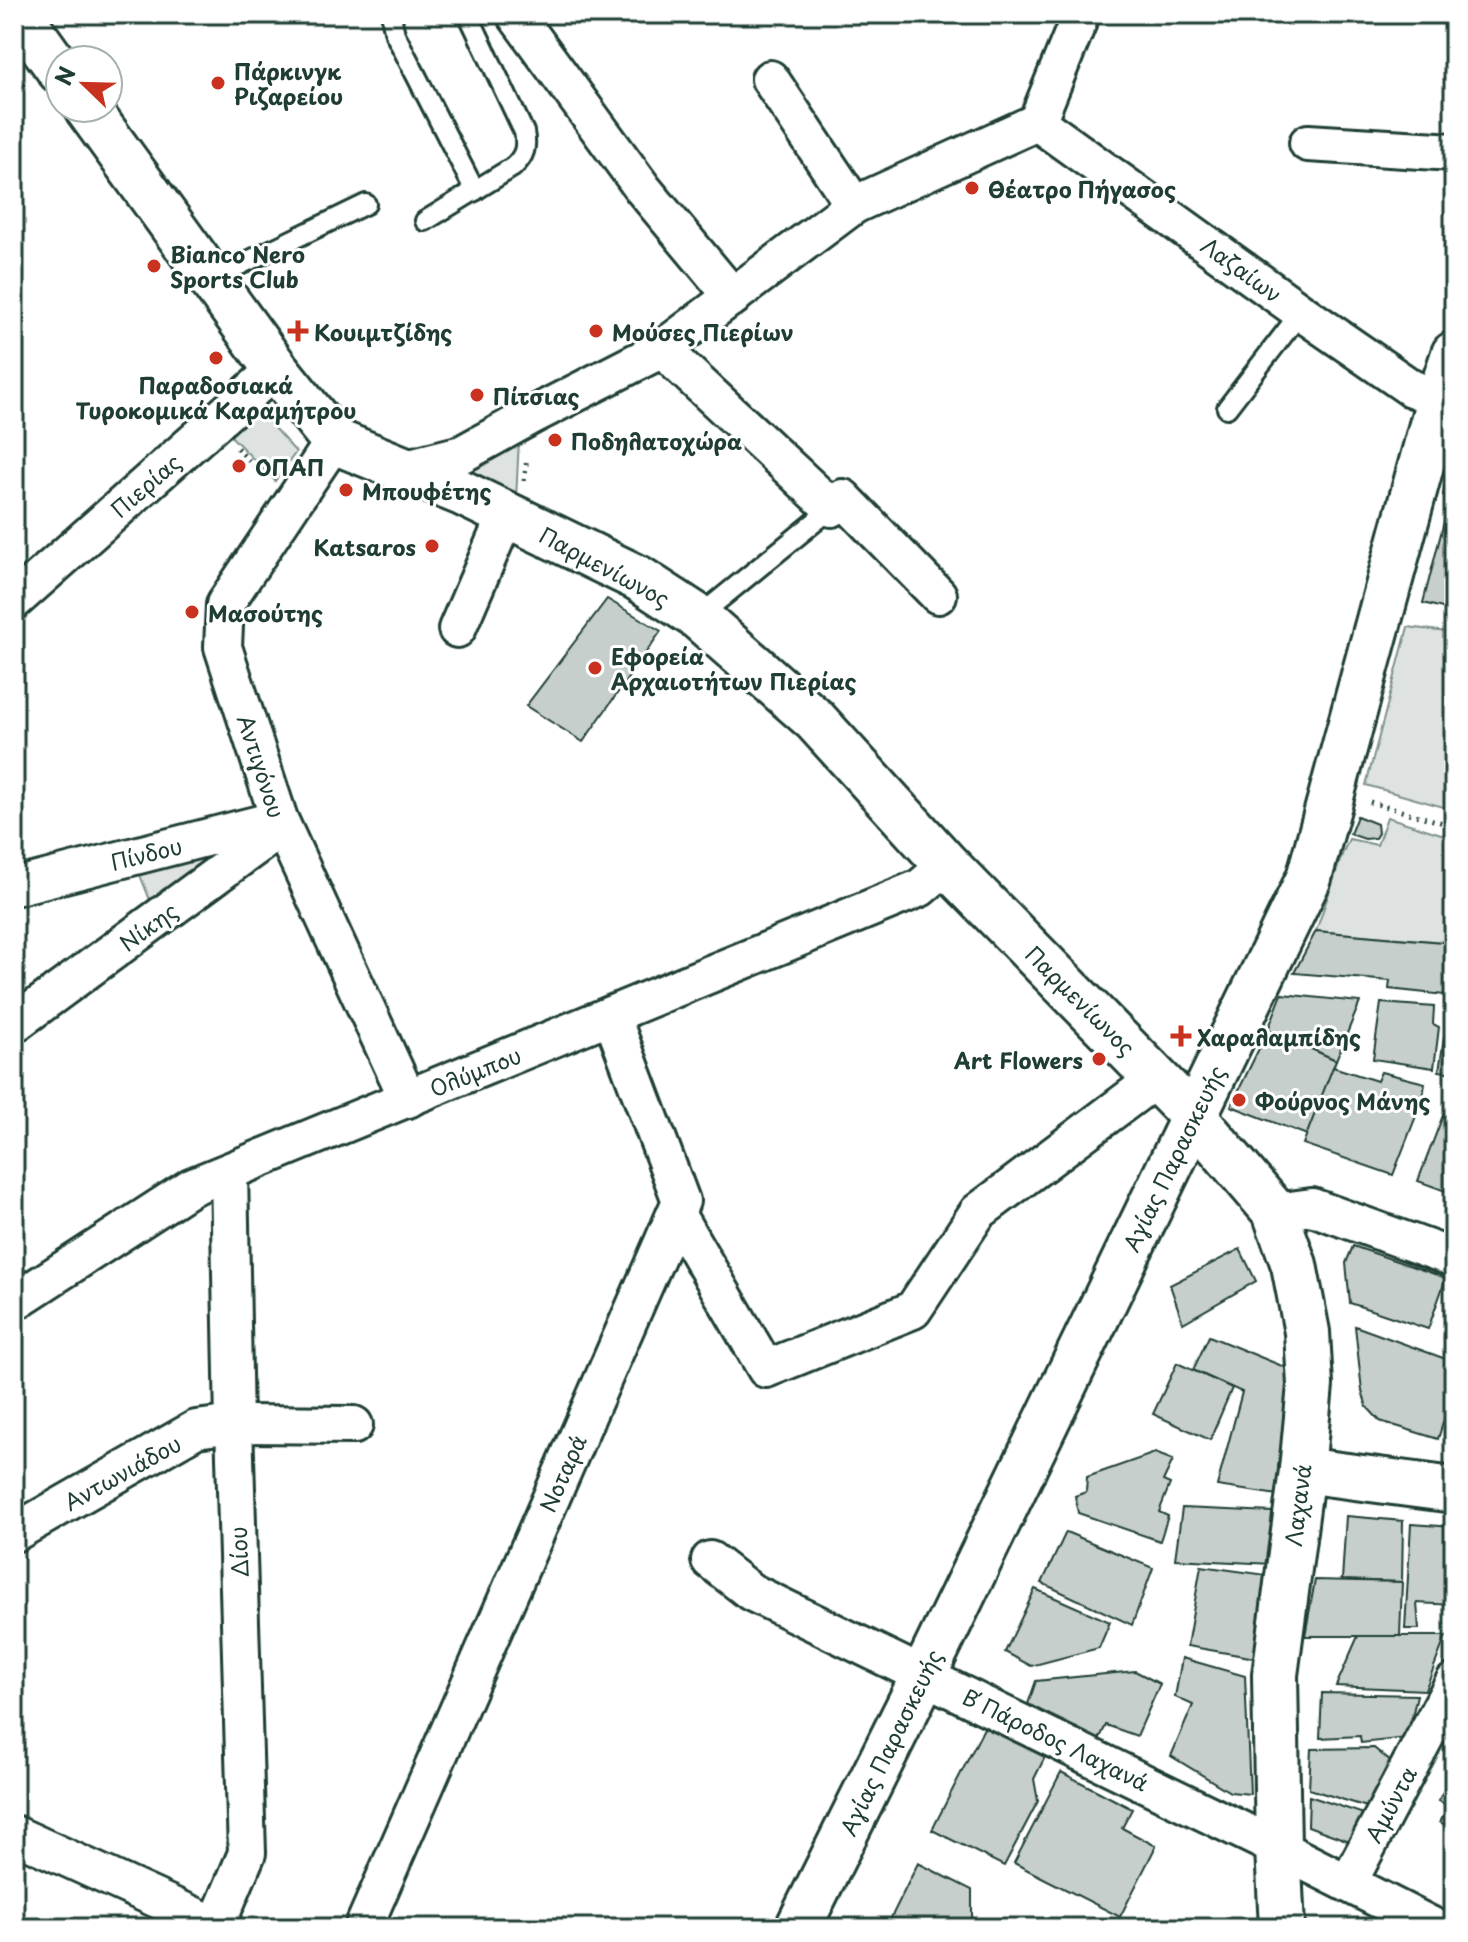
<svg xmlns="http://www.w3.org/2000/svg" width="1468" height="1942" font-family="'Playpen Sans',sans-serif">
<style>
.green{fill:#dee3e2;stroke:#7e908b;stroke-width:2}
.building{fill:#c7cfcc;stroke:#1f3d34;stroke-width:2}
.lines{fill:none;stroke-linecap:round;stroke-linejoin:round}
.lane-casing{stroke:#1f3d34;stroke-width:24}
.street-casing{stroke:#1f3d34;stroke-width:42}
.secondary-casing{stroke:#1f3d34;stroke-width:50}
.path{stroke:#1f3d34;stroke-width:5;stroke-dasharray:2 6;stroke-linecap:butt}
.lane{stroke:#fff;stroke-width:18}
.street{stroke:#fff;stroke-width:36}
.secondary{stroke:#fff;stroke-width:44}
.poi-dot{fill:#c8321e;stroke:#fff;stroke-width:3}
.labels{text-anchor:middle;dominant-baseline:central;stroke-width:6;stroke-linejoin:round;paint-order:stroke}
.poi-label{font-size:22px;font-weight:bold;fill:#1f3d34;stroke:#fff;text-anchor:start}
.street-label{font-size:22px;fill:#1f3d34;stroke:#fff}
</style>
<rect width="100%" height="100%" fill="#fff"/>
<filter id="ink" filterUnits="userSpaceOnUse"><feTurbulence type="fractalNoise" baseFrequency=".0125" numOctaves="2"/><feDisplacementMap in="SourceGraphic" scale="16" xChannelSelector="R" yChannelSelector="G"/><feConvolveMatrix kernelMatrix="1 2 1 2 8 2 1 2 1" color-interpolation-filters="sRGB"/></filter>
<g filter="url(#ink)">
<!-- green -->
<g class="green">
<polygon points="252,404 296,452 275,481 223,428"/>
<polygon points="519,439 516,500 455,473"/>
<polygon points="1408,627 1454,633 1454,810 1366,785"/>
<polygon points="1387,817 1454,838 1454,943 1316,931 1343,852 1349,839 1377,845"/>
<polygon points="223,852 152,905 140,875"/>
</g>
<!-- building -->
<g class="building">
<polygon points="1454,448 1454,498 1443,495"/>
<polygon points="1446,514 1454,516 1454,611 1423,603"/>
<polygon points="607,599 661,631 583,742 526,706"/>
<polygon points="1357,816 1377,824 1378,833 1375,838 1365,839 1350,834"/>
<polygon points="1316,931 1454,943 1454,996 1389,989 1390,981 1294,973"/>
<polygon points="1282,994 1360,1002 1336,1060 1268,1030"/>
<polygon points="1381,1003 1434,1007 1433,1024 1439,1027 1434,1068 1373,1059"/>
<polygon points="1268,1030 1336,1060 1307,1135 1231,1106"/>
<polygon points="1444,1038 1454,1038 1454,1073 1439,1071"/>
<polygon points="1333,1067 1377,1081 1381,1072 1425,1083 1423,1098 1393,1175 1303,1144"/>
<polygon points="1450,1097 1454,1098 1454,1194 1418,1181"/>
<polygon points="1353,1246 1446,1278 1428,1329 1350,1303 1346,1263"/>
<polygon points="1240,1249 1256,1281 1183,1323 1170,1285"/>
<polygon points="1355,1326 1454,1362 1454,1387 1438,1439 1380,1421 1367,1407 1362,1391"/>
<polygon points="1209,1336 1304,1375 1292,1497 1217,1486 1242,1392 1193,1370"/>
<polygon points="1177,1363 1232,1388 1210,1440 1153,1414"/>
<polygon points="1155,1453 1173,1460 1163,1481 1170,1484 1159,1512 1168,1516 1160,1541 1078,1513 1075,1496 1086,1492 1087,1477"/>
<polygon points="1182,1508 1273,1512 1272,1564 1175,1559"/>
<polygon points="1346,1516 1403,1521 1402,1582 1342,1580"/>
<polygon points="1411,1524 1454,1527 1454,1605 1417,1603 1419,1629 1405,1629"/>
<polygon points="1066,1532 1153,1568 1132,1625 1042,1583"/>
<polygon points="1201,1566 1274,1576 1267,1660 1187,1646"/>
<polygon points="1315,1580 1402,1582 1400,1636 1305,1636"/>
<polygon points="1035,1589 1110,1622 1099,1648 1031,1666 1005,1652"/>
<polygon points="1358,1636 1446,1636 1425,1690 1336,1686"/>
<polygon points="1182,1658 1245,1676 1250,1794 1230,1792 1171,1756 1193,1705 1175,1697"/>
<polygon points="1135,1671 1160,1684 1137,1736 1106,1725 1098,1742 1028,1704 1036,1681"/>
<polygon points="1322,1693 1417,1695 1407,1738 1361,1743 1360,1736 1320,1738"/>
<polygon points="985,1726 1045,1757 1034,1779 1038,1801 1004,1866 932,1830"/>
<polygon points="1374,1748 1392,1763 1367,1807 1309,1789 1311,1749"/>
<polygon points="1061,1772 1132,1809 1122,1828 1156,1846 1120,1917 1014,1863"/>
<polygon points="1454,1772 1454,1830 1440,1822 1449,1806 1438,1801"/>
<polygon points="1309,1796 1364,1814 1349,1841 1308,1826"/>
<polygon points="918,1863 972,1890 972,1928 886,1928"/>
</g>
<g class="lines">
<!-- lane casing -->
<g class="lane-casing">
<g id="lane">
<polyline points="394,14 392,21 395,34 475,191"/>
<path d="M425 221 513 167C525 156 527 147 524 132L468 14"/>
<polyline points="211,279 366,204"/>
<polyline points="1227,408 1301,312"/>
<polyline points="698,617 832,508"/>
</g>
</g>
<!-- street casing -->
<g class="street-casing">
<g id="street">
<polyline points="515,14 643,189 733,297"/>
<polyline points="770,79 854,205"/>
<polyline points="1037,122 1301,312 1411,388 1454,404"/>
<polyline points="1308,143 1454,152"/>
<polyline points="662,349 832,508 843,498 938,595"/>
<polyline points="334,441 225,604 223,647 279,819 408,1099"/>
<polyline points="402,469 462,454 531,416 662,349 854,205 1037,122 1081,14"/>
<polyline points="14,601 276,369"/>
<polyline points="457,629 506,515"/>
<polyline points="14,887 279,819"/>
<polyline points="14,1024 282,827"/>
<polyline points="1275,1212 1312,1207 1454,1258"/>
<polyline points="676,1214 766,1369 913,1310 978,1212 1157,1078"/>
<polyline points="14,1302 191,1187 920,888 947,865"/>
<polyline points="14,1533 196,1429 234,1424 354,1425"/>
<polyline points="710,1560 751,1592 1278,1848 1436,1928"/>
<polyline points="14,1834 221,1928"/>
<polyline points="1348,1883 1454,1682"/>
<polyline points="216,1926 247,1853 234,1424 229,1172"/>
<polyline points="363,1928 681,1201 611,1015"/>
</g>
</g>
<!-- secondary casing -->
<g class="secondary-casing">
<g id="secondary">
<polyline points="22,14 25,22 60,71"/>
<polyline points="87,108 276,369 334,441 460,492 638,578 698,617 815,720 947,865 1193,1116 1275,1212 1294,1265 1307,1332 1310,1385 1302,1470 1275,1675 1278,1848 1282,1928"/>
<polyline points="1302,1470 1454,1490"/>
<polyline points="798,1928 924,1675 1309,878 1439,399 1454,354"/>
</g>
</g>
<!-- path -->
<g class="path">
<polyline points="237,448 266,478"/>
<polyline points="524,481 527,459"/>
<polyline points="1370,802 1454,826"/>
</g>
<!-- lane -->
<use href="#lane" class="lane"/>
<!-- street -->
<use href="#street" class="street"/>
<!-- secondary -->
<use href="#secondary" class="secondary"/>
</g>
</g>
<!-- markers -->
<g class="poi-dot">
<circle cx="218" cy="83" r="8"/>
<circle cx="972" cy="188" r="8"/>
<circle cx="154" cy="266" r="8"/>
<path d="M294 319h8v8h8v8h-8v8h-8v-8h-8v-8h8z"/>
<circle cx="596" cy="331" r="8"/>
<circle cx="216" cy="358" r="8"/>
<circle cx="477" cy="395" r="8"/>
<circle cx="555" cy="440" r="8"/>
<circle cx="239" cy="466" r="8"/>
<circle cx="346" cy="490" r="8"/>
<circle cx="432" cy="546" r="8"/>
<circle cx="192" cy="612" r="8"/>
<circle cx="595" cy="668" r="8"/>
<path d="M1177 1024h8v8h8v8h-8v8h-8v-8h-8v-8h8z"/>
<circle cx="1099" cy="1059" r="8"/>
<circle cx="1239" cy="1100" r="8"/>
</g>
<g class="labels">
<!-- poi labels -->
<g class="poi-label">
<text x="234" y="70">Πάρκινγκ<tspan x="234" dy="25">Ριζαρείου</tspan></text>
<text x="988" y="188">Θέατρο Πήγασος</text>
<text x="170" y="253">Bianco Nero<tspan x="170" dy="25">Sports Club</tspan></text>
<text x="314" y="331">Κουιμτζίδης</text>
<text x="612" y="331">Μούσες Πιερίων</text>
<text x="216" y="384" text-anchor="middle">Παραδοσιακά<tspan x="216" dy="25">Τυροκομικά Καραμήτρου</tspan></text>
<text x="493" y="395">Πίτσιας</text>
<text x="571" y="440">Ποδηλατοχώρα</text>
<text x="255" y="466">ΟΠΑΠ</text>
<text x="362" y="490">Μπουφέτης</text>
<text x="416" y="546" text-anchor="end">Katsaros</text>
<text x="208" y="612">Μασούτης</text>
<text x="611" y="655">Εφορεία<tspan x="611" dy="25">Αρχαιοτήτων Πιερίας</tspan></text>
<text x="1197" y="1036">Χαραλαμπίδης</text>
<text x="1083" y="1059" text-anchor="end">Art Flowers</text>
<text x="1255" y="1100">Φούρνος Μάνης</text>
</g>
<!-- street labels -->
<g class="street-label">
<text transform="translate(1242 269) rotate(36)">Λαζαίων</text>
<text transform="translate(145 485) rotate(-41)">Πιερίας</text>
<text transform="translate(605 566) rotate(28)">Παρμενίωνος</text>
<text transform="translate(262 766) rotate(72)">Αντιγόνου</text>
<text transform="translate(146 853) rotate(-14)">Πίνδου</text>
<text transform="translate(148 926) rotate(-36)">Νίκης</text>
<text transform="translate(1081 1000) rotate(45)">Παρμενίωνος</text>
<text transform="translate(475 1071) rotate(-22)">Ολύμπου</text>
<text transform="translate(1173 1158) rotate(-64)">Αγίας Παρασκευής</text>
<text transform="translate(122 1472) rotate(-29)">Αντωνιάδου</text>
<text transform="translate(562 1473) rotate(-66)">Νοταρά</text>
<text transform="translate(1297 1505) rotate(-83)">Λαχανά</text>
<text transform="translate(238 1552) rotate(-92)">Δίου</text>
<text transform="translate(1056 1739) rotate(26)">Β΄ Πάροδος Λαχανά</text>
<text transform="translate(890 1742) rotate(-64)">Αγίας Παρασκευής</text>
<text transform="translate(1390 1804) rotate(-62)">Αμύντα</text>
</g>
</g>
<!-- margin -->
<rect width="1468" height="1942" fill="none" stroke="#fff" stroke-width="48"/>
<rect x="24" y="24" width="1420" height="1894" fill="none" stroke="#1f3d34" stroke-width="3" filter="url(#ink)"/>
<!-- north arrow -->
<g transform="translate(84 84) rotate(293)"><circle r="38" fill="#ffffff" stroke="#a5b1ae" stroke-width="2"/>
<path d="M0-6L14 30L0 20L-14 30Z" fill="#c8321e"/>
<text y="-12" font-size="22" font-weight="bold" text-anchor="middle" fill="#1f3d34">N</text>
</g>
</svg>
